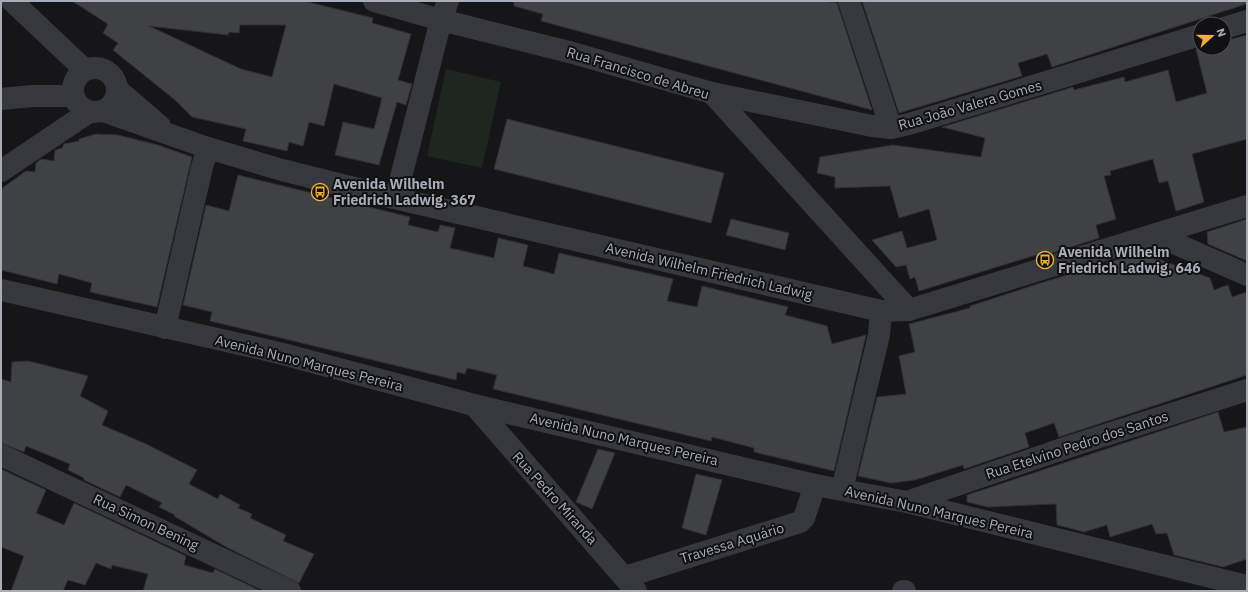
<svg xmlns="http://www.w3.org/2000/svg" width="1248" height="592" font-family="'IBM Plex Sans',sans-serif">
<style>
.green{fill:#1e261f}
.building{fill:#404145;stroke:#303034;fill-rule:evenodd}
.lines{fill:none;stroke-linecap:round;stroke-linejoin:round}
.minor{stroke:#37383d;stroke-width:22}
.labels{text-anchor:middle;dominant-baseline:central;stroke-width:4;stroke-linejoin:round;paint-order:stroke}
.street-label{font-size:14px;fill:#a8adb8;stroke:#111113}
.poi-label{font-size:14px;font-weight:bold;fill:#a8adb8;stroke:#111113;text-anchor:start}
</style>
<rect width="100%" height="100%" fill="#161618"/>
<!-- green -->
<polygon class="green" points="446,69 501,82 482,168 427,156"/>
<!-- building -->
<g class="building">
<path d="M72 1H304L373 18 372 23 411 34 398 80 412 84 406 105 397 102 379 165 335 155 343 122 374 129 382 98 334 84 324 126 309 122 303 146 289 142 287 151 243 141 246 129 192 117 175 100 113 50 118 43 103 33 108 24ZM240 25H286L272 77 241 69 149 26 228 35 229 32 239 33Z"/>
<polygon points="514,1 824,1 837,3 872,110 541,21 543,14 514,6"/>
<polygon points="862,1 1246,1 1246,4 1052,67 1047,54 1018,63 1022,76 899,113"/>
<polygon points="1247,35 1247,139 1192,154 1204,202 1176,211 1168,181 1159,183 1153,159 1110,171 1111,175 1104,176 1116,219 1096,225 1099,238 1037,258 1036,255 919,291 915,277 910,279 906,265 896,267 872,240 902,231 907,248 937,240 929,209 899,218 890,186 835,188 835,177 817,173 820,157 893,145 981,157 985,138 942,127 1073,87 1074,90 1124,77 1125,82 1168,70 1176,102 1207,93 1196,49 1227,48 1225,41"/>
<polygon points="507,119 724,173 711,223 494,169"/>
<polygon points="96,134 118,135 158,145 192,157 157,307 90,292 92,283 59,274 57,284 1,270 1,189 26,171 35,172 36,163 41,159 54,161 55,150 62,148 64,144 79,141 79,139"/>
<polygon points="238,175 410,217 408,225 438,232 440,225 455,228 450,248 494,258 498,238 528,245 523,266 554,274 559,253 673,279 667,301 697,307 702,286 788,307 785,315 827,326 832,344 866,335 834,471 754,452 754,448 712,437 711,441 493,389 497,375 467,368 465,374 457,372 456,380 210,321 212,312 183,305 206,205 229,211"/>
<polygon points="731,219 789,233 785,250 726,235"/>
<polygon points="1247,219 1247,261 1208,244 1207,232"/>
<polygon points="1133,255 1161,260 1210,278 1214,290 1228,285 1232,297 1247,292 1247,375 1059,437 1054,423 1025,433 1029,447 964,469 963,465 915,480 891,483 858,476 877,397 906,394 899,356 915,352 909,324 970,308 970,306 1044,282"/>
<polygon points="28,361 88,376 80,396 108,411 102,425 146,444 197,470 189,484 218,499 220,494 240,505 238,508 252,514 250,518 286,535 283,541 314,554 299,583 228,548 174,516 175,515 159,507 162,503 126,485 120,497 84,480 84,478 68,470 70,464 26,446 24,452 1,443 1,379 11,382 12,362"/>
<polygon points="1218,412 1224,432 1247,427 1247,559 1223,567 1174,555 1167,533 1156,534 1152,524 1110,537 1107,525 1084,532 1057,525 1056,504 988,507 967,502 967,495"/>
<polygon points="598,449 615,453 592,509 576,502"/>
<polygon points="1,469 46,490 36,513 64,525 74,503 186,556 184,565 213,573 215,569 261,591 143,591 148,574 112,565 111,569 96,563 85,585 68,580 63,591 11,591 24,556 1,547"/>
<polygon points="696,474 722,480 706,535 682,528"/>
</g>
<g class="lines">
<!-- minor -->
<g class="minor">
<polyline points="12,1 85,70"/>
<polyline points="374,1 441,20 573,53 712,93 872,126 891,128 909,124 1200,35"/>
<polyline points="849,1 891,128"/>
<polyline points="1224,28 1247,21"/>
<circle cx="95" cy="90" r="22"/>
<polyline points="117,89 160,126"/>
<polyline points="712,93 909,310"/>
<polyline points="1,99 32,96 73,96"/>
<polyline points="103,111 208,148 282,170 394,198 881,311 909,310 1247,206"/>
<polyline points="1,171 89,112"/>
<polyline points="394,198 398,189 441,20 448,1"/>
<polyline points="1156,235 1247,275"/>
<polyline points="1,290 279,353 474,405 815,485 907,502 1247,586"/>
<polyline points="165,328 202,167 208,148"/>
<polyline points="474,405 636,591"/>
<polyline points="1,455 290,591"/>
<polyline points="842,490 879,335 881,311"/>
<polyline points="907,502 1071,446 1247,390"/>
<polyline points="625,577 800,522 804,518 815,485"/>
<polyline points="903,591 905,591"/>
</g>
</g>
<!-- icons -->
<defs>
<g id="bus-ring" transform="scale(0.9)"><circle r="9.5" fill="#111113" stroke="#f2b134" stroke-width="1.5"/><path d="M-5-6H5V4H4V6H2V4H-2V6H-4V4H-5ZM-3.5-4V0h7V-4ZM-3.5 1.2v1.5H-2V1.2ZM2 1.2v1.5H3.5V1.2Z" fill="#f2b134"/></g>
</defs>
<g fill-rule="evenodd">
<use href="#bus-ring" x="320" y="192"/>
<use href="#bus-ring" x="1045" y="260"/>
</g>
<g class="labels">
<!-- street labels -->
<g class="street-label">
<text transform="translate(638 73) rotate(17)">Rua Francisco de Abreu</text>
<text transform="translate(970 105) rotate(-16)">Rua João Valera Gomes</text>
<text transform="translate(709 271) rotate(13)">Avenida Wilhelm Friedrich Ladwig</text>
<text transform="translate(309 363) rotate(14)">Avenida Nuno Marques Pereira</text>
<text transform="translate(624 439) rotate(13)">Avenida Nuno Marques Pereira</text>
<text transform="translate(1077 445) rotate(-18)">Rua Etelvino Pedro dos Santos</text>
<text transform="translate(555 498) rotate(48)">Rua Pedro Miranda</text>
<text transform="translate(939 512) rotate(13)">Avenida Nuno Marques Pereira</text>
<text transform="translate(146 522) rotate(25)">Rua Simon Bening</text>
<text transform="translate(732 543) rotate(-17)">Travessa Aquário</text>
</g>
<!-- poi labels -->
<g class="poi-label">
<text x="333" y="184">Avenida Wilhelm<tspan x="333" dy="16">Friedrich Ladwig, 367</tspan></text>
<text x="1058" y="252">Avenida Wilhelm<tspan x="1058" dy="16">Friedrich Ladwig, 646</tspan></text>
</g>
</g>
<!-- border -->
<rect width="1248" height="592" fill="none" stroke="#a8adb8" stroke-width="4"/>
<!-- north arrow -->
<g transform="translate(1212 36) rotate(69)"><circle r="19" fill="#111113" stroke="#4d4f55"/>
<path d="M0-3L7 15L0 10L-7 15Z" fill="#f2b134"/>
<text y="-6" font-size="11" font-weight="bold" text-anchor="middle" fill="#a8adb8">N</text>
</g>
</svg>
